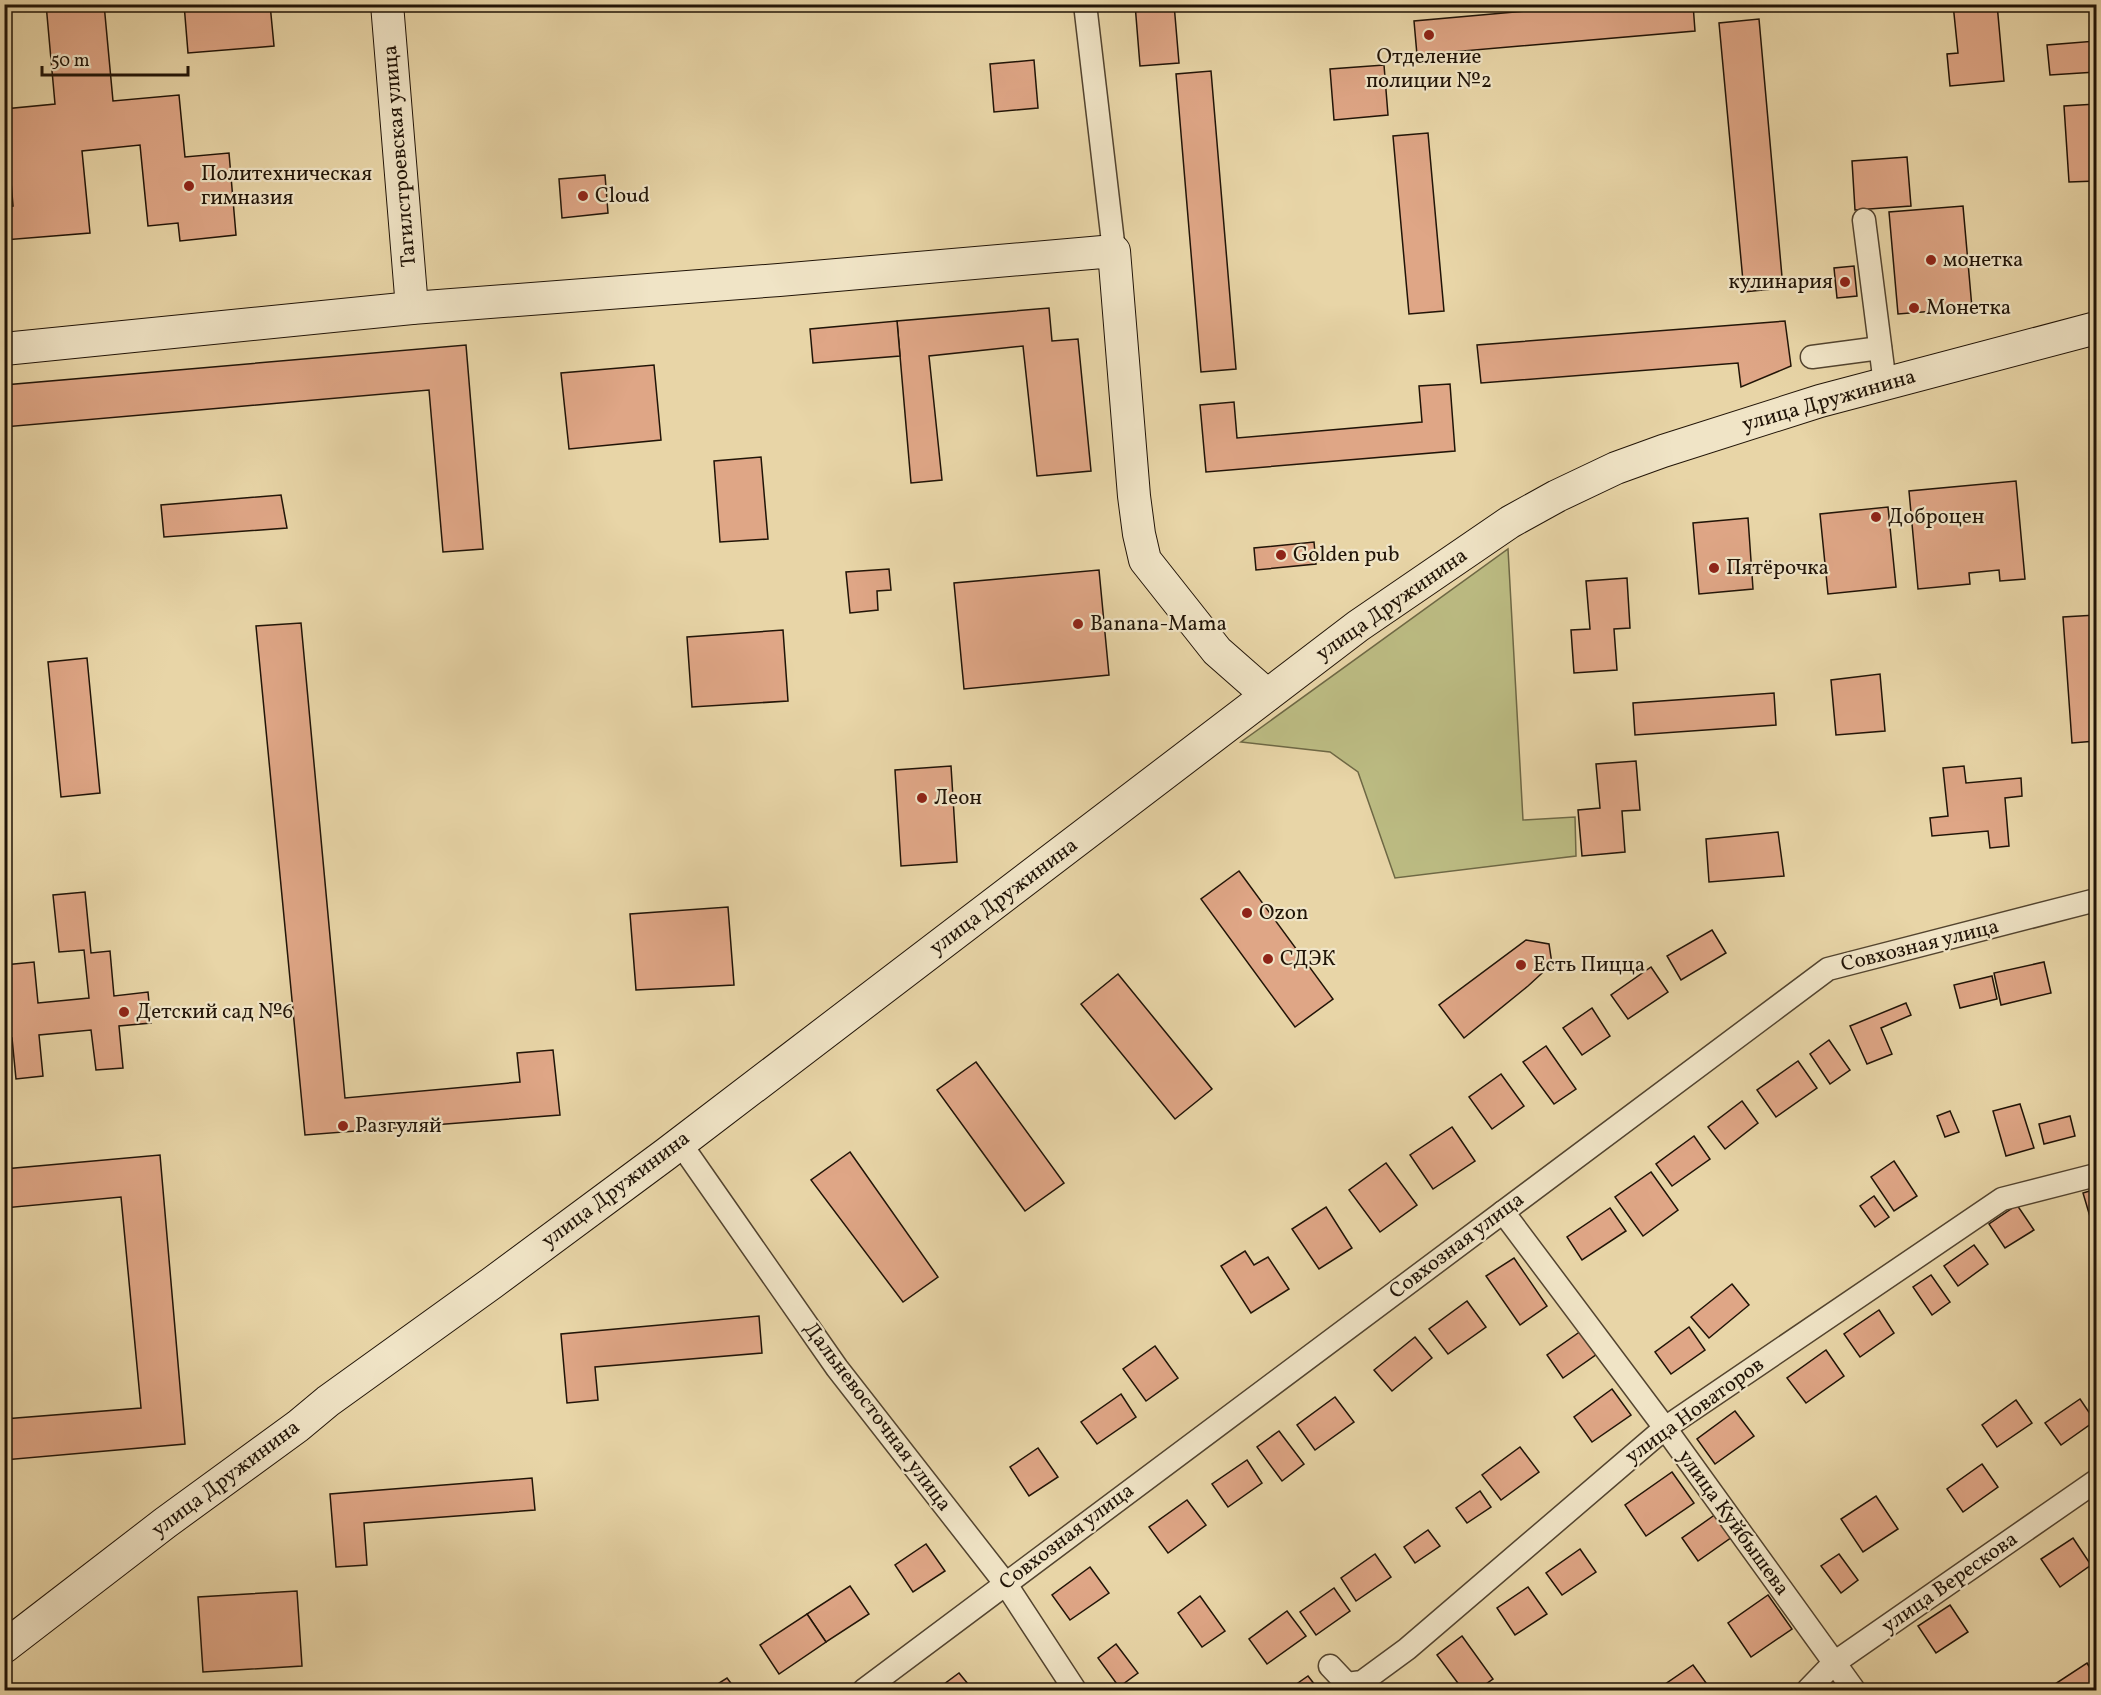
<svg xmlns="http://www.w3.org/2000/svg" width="2101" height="1695" font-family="Vollkorn,serif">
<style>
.green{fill:#bcbc83;stroke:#6e6845;stroke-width:1.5}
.building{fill:#dfa686;stroke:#211407;stroke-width:1.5}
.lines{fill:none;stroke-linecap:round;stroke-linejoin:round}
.street-casing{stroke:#53442f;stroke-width:25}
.secondary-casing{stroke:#211407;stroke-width:34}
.street{stroke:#f0e4c6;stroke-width:22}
.secondary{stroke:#f0e4c6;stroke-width:32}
.poi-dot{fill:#8f2418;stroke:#f0e4c6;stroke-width:2}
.labels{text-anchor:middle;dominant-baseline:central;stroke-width:4.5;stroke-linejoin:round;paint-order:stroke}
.poi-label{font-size:21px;fill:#211407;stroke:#f0e4c6;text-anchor:start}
.street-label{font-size:21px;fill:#211407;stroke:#f0e4c6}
</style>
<rect width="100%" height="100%" fill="#e8d5a7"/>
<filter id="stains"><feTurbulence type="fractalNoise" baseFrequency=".00333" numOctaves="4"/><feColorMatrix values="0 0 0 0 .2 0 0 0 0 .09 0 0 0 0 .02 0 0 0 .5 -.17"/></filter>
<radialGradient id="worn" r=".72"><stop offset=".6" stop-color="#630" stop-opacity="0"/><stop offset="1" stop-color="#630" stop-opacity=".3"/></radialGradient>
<!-- green -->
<polygon class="green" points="1508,549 1523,820 1575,817 1576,856 1395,878 1358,772 1330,752 1241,742"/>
<!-- building -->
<g class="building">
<polygon points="46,4 104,4 113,101 179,95 185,157 229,153 236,235 180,241 178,223 148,226 140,145 82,151 90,233 4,240 4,207 13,206 9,157 4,158 4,109 55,104"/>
<polygon points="184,4 270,4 274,46 188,53"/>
<polygon points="1135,4 1174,4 1179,63 1140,66"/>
<polygon points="1606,4 1693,4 1695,31 1417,55 1414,21"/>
<polygon points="1953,4 1997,4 2004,81 1950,86 1947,54 1958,53"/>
<polygon points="1759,19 1783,288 1744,292 1719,23"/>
<polygon points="2096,41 2096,72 2050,75 2047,45"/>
<polygon points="1034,60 1038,108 994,112 990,64"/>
<polygon points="1384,65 1388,115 1334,120 1330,69"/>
<polygon points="1211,71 1236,369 1201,372 1176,74"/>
<polygon points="2096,104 2096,181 2069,182 2064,106"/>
<polygon points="1428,133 1444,311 1409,314 1393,136"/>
<polygon points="1907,157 1911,206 1855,210 1852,161"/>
<polygon points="605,175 608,213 562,218 559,179"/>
<polygon points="1963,206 1972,308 1898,314 1889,212"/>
<polygon points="1854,266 1857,296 1837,298 1834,268"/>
<polygon points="1049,308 1052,341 1078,339 1091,471 1037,476 1023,346 929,356 942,480 911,483 897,321"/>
<polygon points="897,321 900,356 813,363 810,329"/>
<polygon points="1785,321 1791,366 1741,387 1738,363 1481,383 1477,345"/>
<polygon points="466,345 483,549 443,552 429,390 4,427 4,385"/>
<polygon points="654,365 661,440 569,449 561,373"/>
<polygon points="1450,384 1455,451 1206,472 1200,405 1234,402 1237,438 1422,422 1419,386"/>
<polygon points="761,457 768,539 720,542 714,461"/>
<polygon points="2016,481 2025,579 2000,581 1999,570 1969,573 1970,584 1918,589 1909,491"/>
<polygon points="281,495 287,528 164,537 161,505"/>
<polygon points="1888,507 1896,587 1828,594 1820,514"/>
<polygon points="1748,518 1753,589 1699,594 1693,523"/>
<polygon points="1314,542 1316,564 1256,570 1254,548"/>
<polygon points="889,569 891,590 877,591 878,610 850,613 846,572"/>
<polygon points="1099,570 1109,675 964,689 954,583"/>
<polygon points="1627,578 1630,628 1614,629 1617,670 1574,673 1571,630 1590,629 1586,581"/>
<polygon points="2096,615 2096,741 2072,743 2063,617"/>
<polygon points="301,623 345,1098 520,1082 517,1053 553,1050 560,1115 305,1135 256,626"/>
<polygon points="783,630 788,701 692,707 687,637"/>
<polygon points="87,658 100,793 61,797 48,662"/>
<polygon points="1880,674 1885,731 1836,735 1831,680"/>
<polygon points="1774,693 1776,725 1635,735 1633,703"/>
<polygon points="1636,761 1640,810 1622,811 1625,852 1582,856 1578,810 1600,808 1596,764"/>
<polygon points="951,766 957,862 901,866 895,770"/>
<polygon points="1964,766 1966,783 2021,778 2022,796 2005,798 2009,846 1990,848 1988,831 1932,836 1930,818 1948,816 1943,768"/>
<polygon points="1778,832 1784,876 1709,882 1706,839"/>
<polygon points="1239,871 1333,999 1295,1027 1201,899"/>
<polygon points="85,892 91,953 110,951 114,996 148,992 151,1023 119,1026 123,1068 96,1070 91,1030 39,1035 43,1076 16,1079 12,1038 4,1038 4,1007 8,1006 4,965 34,962 38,1003 89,998 84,950 59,952 53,895"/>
<polygon points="728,907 734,985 636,990 630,914"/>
<polygon points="1712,930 1726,953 1681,980 1667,956"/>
<polygon points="1526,940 1549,944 1552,964 1528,986 1464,1038 1439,1005"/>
<polygon points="2044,962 2051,993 2001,1005 1994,973"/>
<polygon points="1651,967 1668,992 1628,1019 1611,995"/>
<polygon points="1118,974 1212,1089 1175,1119 1081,1004"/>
<polygon points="1992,976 1997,999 1960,1008 1954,985"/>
<polygon points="1906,1003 1911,1015 1881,1028 1892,1054 1867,1064 1850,1026"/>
<polygon points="1592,1008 1610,1036 1582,1055 1563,1028"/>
<polygon points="1829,1040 1850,1070 1830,1084 1810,1054"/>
<polygon points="1546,1046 1576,1089 1554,1104 1523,1062"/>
<polygon points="1798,1061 1817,1088 1776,1117 1757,1090"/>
<polygon points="976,1062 1064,1183 1025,1211 937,1090"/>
<polygon points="1501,1074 1524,1106 1492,1129 1469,1097"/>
<polygon points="1742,1101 1758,1123 1725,1149 1708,1127"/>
<polygon points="2020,1104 2034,1148 2006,1156 1993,1111"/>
<polygon points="1950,1111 1959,1132 1945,1137 1937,1116"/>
<polygon points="2070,1116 2075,1136 2044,1144 2039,1124"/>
<polygon points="1452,1127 1475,1161 1433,1189 1410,1155"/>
<polygon points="1694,1136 1710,1159 1672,1186 1656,1164"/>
<polygon points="850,1152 938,1277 903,1302 811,1180"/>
<polygon points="160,1155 185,1444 4,1460 4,1419 141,1408 121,1197 4,1208 4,1169"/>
<polygon points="1894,1161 1917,1196 1894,1211 1871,1177"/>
<polygon points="1386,1163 1417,1205 1380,1232 1349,1190"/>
<polygon points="1651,1172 1678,1210 1643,1236 1615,1197"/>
<polygon points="2096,1189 2096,1218 2091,1220 2083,1193"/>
<polygon points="1874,1196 1889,1217 1875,1227 1860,1206"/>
<polygon points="2017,1205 2034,1230 2005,1248 1989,1224"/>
<polygon points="1326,1207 1352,1248 1319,1269 1292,1229"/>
<polygon points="1610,1208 1626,1231 1582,1260 1567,1237"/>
<polygon points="1974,1245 1988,1264 1958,1286 1944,1266"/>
<polygon points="1245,1251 1254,1265 1268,1257 1289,1289 1251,1313 1221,1266"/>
<polygon points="1514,1258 1547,1306 1520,1325 1486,1276"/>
<polygon points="1931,1275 1950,1302 1932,1315 1913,1287"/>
<polygon points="1732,1284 1749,1305 1709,1338 1691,1317"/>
<polygon points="1467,1301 1486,1327 1448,1354 1429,1329"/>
<polygon points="1879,1310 1894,1333 1860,1357 1844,1334"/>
<polygon points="759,1316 762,1353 595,1367 598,1400 567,1403 561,1334"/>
<polygon points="1689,1327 1705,1350 1671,1374 1655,1352"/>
<polygon points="1581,1331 1597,1354 1563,1378 1547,1355"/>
<polygon points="1415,1337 1432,1358 1392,1391 1374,1370"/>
<polygon points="1155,1346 1178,1378 1146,1401 1123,1369"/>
<polygon points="1826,1350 1844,1376 1806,1403 1787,1378"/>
<polygon points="1612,1389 1631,1415 1592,1442 1574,1417"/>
<polygon points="1121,1394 1136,1417 1097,1444 1081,1422"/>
<polygon points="1335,1397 1354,1422 1315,1450 1297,1425"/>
<polygon points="2080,1399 2095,1421 2061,1445 2045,1423"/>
<polygon points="2016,1400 2032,1423 1997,1447 1982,1425"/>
<polygon points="1735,1411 1754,1436 1715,1464 1697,1439"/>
<polygon points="1279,1431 1304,1464 1282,1481 1257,1447"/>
<polygon points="1520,1447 1539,1472 1501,1500 1482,1475"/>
<polygon points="1038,1448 1058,1477 1029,1496 1010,1467"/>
<polygon points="1247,1460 1262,1483 1228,1507 1212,1484"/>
<polygon points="1982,1464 1998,1487 1963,1512 1947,1489"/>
<polygon points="1672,1472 1694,1503 1646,1536 1625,1505"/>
<polygon points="532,1478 535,1510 364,1523 367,1565 336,1567 330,1494"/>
<polygon points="1480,1491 1491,1507 1467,1523 1456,1508"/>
<polygon points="1876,1496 1898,1529 1863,1552 1841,1519"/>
<polygon points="1187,1500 1206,1525 1168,1553 1149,1527"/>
<polygon points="1716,1514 1732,1537 1698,1561 1682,1538"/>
<polygon points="1428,1530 1440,1546 1415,1563 1404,1547"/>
<polygon points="2073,1538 2091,1565 2060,1587 2041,1559"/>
<polygon points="926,1544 945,1571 913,1592 895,1565"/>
<polygon points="1580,1549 1596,1572 1562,1595 1546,1573"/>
<polygon points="1375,1554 1391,1577 1356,1601 1341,1578"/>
<polygon points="1839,1554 1858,1580 1841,1593 1821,1566"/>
<polygon points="1090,1567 1109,1593 1070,1620 1052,1595"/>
<polygon points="850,1586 869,1614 826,1642 807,1614"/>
<polygon points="1528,1587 1547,1614 1515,1635 1497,1608"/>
<polygon points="1334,1588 1350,1611 1316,1635 1300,1612"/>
<polygon points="297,1591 302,1666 203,1672 198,1597"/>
<polygon points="1768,1595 1792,1629 1751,1657 1728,1623"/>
<polygon points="1200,1596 1225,1631 1202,1647 1178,1613"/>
<polygon points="1950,1605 1968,1632 1936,1653 1918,1626"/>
<polygon points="1287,1611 1306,1636 1267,1664 1249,1639"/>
<polygon points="807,1614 826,1642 779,1674 760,1645"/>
<polygon points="1462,1636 1493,1679 1477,1690 1463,1690 1437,1655"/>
<polygon points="1116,1644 1138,1673 1119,1687 1098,1658"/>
<polygon points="2087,1663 2096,1678 2096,1690 2059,1690 2055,1684"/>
<polygon points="1693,1665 1709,1687 1704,1690 1660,1690 1658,1689"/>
<polygon points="959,1673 973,1690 936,1690"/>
<polygon points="1308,1676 1319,1690 1288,1690"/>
<polygon points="727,1678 736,1690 708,1690"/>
</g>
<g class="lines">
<!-- street casing -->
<g class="street-casing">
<g id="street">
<polyline points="1085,4 1114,251"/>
<polyline points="1864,220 1885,384"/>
<polyline points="1812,357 1880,348"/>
<polyline points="680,1143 837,1368 1005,1583 1075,1690"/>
<polyline points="1503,1212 1665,1428 1854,1690"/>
<polyline points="1330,1666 1347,1684 1362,1682 1407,1649 1665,1428 2002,1199 2096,1175"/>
<polyline points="864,1690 1828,969 2096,900"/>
<polyline points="1808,1690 1834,1663 2096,1481"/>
</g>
</g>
<!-- secondary casing -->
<g class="secondary-casing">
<g id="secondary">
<polyline points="387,4 412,308"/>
<polyline points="4,349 412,308 779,280 1114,251 1134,496 1139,534 1145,560 1217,651 1267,695"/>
<polyline points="4,1647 165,1523 298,1426 328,1401 492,1283 666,1154 1358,626 1510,522 1557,496 1616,468 1663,451 1820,401 2096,328"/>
</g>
</g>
<!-- street -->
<use href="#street" class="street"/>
<!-- secondary -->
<use href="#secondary" class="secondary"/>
</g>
<!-- markers -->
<g class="poi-dot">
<circle cx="1429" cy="35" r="6"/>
<circle cx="189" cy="186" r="6"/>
<circle cx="583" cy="196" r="6"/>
<circle cx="1931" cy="260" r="6"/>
<circle cx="1845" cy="282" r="6"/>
<circle cx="1914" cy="308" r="6"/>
<circle cx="1876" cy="517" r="6"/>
<circle cx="1281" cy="555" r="6"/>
<circle cx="1714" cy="568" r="6"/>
<circle cx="1078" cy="624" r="6"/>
<circle cx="922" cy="798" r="6"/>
<circle cx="1247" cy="913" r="6"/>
<circle cx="1268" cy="959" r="6"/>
<circle cx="1521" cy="965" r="6"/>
<circle cx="124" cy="1012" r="6"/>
<circle cx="343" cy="1126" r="6"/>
</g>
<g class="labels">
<!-- poi labels -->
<g class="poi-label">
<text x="1429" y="57" text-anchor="middle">Отделение<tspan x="1429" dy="24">полиции №2</tspan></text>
<text x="201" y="174">Политехническая<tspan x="201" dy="24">гимназия</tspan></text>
<text x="595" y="196">Cloud</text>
<text x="1943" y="260">монетка</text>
<text x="1833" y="282" text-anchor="end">кулинария</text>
<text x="1926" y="308">Монетка</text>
<text x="1888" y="517">Доброцен</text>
<text x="1293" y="555">Golden pub</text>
<text x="1726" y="568">Пятёрочка</text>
<text x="1090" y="624">Banana-Mama</text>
<text x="934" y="798">Леон</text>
<text x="1259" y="913">Ozon</text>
<text x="1280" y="959">СДЭК</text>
<text x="1533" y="965">Есть Пицца</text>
<text x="136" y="1012">Детский сад №6</text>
<text x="355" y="1126">Разгуляй</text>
</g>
<!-- street labels -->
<g class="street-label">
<text transform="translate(400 156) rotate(-95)">Тагилстроевская улица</text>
<text transform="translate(1829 401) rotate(-16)">улица Дружинина</text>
<text transform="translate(1392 605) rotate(-35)">улица Дружинина</text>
<text transform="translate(1004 897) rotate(-37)">улица Дружинина</text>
<text transform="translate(1920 946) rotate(-14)">Совхозная улица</text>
<text transform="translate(616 1190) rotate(-37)">улица Дружинина</text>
<text transform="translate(1457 1246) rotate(-37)">Совхозная улица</text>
<text transform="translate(1695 1411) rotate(-36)">улица Новаторов</text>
<text transform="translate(877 1417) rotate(53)">Дальневосточная улица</text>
<text transform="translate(226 1479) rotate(-37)">улица Дружинина</text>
<text transform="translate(1733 1523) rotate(54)">улица Куйбышева</text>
<text transform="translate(1067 1537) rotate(-37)">Совхозная улица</text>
<text transform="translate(1950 1583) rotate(-35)">улица Верескова</text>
</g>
</g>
<!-- margin -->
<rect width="2101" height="1695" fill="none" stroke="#e8d5a7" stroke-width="24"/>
<rect x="6" y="6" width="2089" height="1683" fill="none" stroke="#211407" stroke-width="3"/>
<rect x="12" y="12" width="2077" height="1671" fill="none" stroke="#211407" stroke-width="1.5"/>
<!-- scale -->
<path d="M42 66v9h146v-9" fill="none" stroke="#211407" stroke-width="3"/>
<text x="51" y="66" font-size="18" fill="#211407" stroke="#f0e4c6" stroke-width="4.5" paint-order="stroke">50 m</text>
<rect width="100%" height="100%" filter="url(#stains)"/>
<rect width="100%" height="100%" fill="url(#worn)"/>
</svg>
